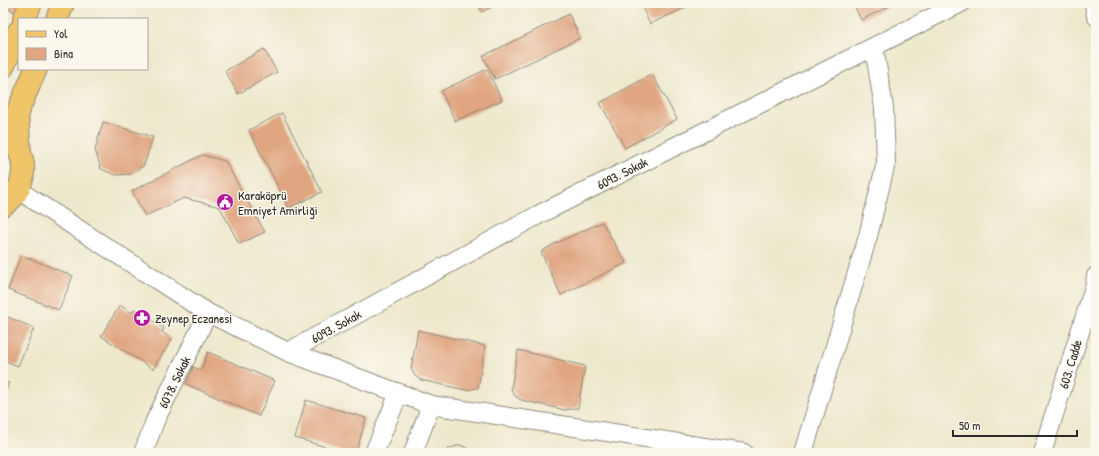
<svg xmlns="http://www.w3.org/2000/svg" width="1099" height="456" font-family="'Patrick Hand',sans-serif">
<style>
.building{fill:#e0a581}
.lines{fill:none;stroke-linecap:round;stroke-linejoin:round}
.minor-casing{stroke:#8c8a7c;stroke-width:20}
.major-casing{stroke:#8c8a7c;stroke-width:24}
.minor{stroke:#fff;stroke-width:18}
.major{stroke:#f0c469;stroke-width:22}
.labels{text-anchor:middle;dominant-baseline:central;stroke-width:3;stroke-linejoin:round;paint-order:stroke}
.street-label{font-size:13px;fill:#2b2b2b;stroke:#fbf7ec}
.poi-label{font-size:13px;fill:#2b2b2b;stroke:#fbf7ec;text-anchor:start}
</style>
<rect width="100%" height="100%" fill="#fbf7ec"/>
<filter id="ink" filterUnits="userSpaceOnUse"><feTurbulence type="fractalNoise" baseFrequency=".025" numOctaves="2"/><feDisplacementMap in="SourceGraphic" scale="8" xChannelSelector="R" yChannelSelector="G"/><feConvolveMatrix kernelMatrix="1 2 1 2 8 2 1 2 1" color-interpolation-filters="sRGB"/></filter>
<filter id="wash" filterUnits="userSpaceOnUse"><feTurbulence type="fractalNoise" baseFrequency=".012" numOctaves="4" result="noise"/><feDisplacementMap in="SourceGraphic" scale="16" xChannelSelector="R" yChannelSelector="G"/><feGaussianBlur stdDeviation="0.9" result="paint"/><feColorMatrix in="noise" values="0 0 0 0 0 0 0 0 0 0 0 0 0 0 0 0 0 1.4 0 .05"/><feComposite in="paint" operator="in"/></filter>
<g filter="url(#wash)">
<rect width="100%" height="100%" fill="#eee8cc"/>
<g id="blocks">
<!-- building -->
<g class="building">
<polygon points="3,3 23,3 16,12 3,7"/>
<polygon points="478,3 499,3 482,12"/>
<polygon points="640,3 695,3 650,24"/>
<polygon points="853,3 896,3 861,20"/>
<polygon points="569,14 580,38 495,79 483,56"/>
<polygon points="264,49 277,72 238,94 225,71"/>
<polygon points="487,69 502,100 455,121 441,91"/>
<polygon points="652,74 677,119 625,148 600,103"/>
<polygon points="282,113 322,192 289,208 249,130"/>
<polygon points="103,122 153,137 144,165 131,174 116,175 101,169 95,150"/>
<polygon points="202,155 225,161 265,232 239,244 220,207 184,198 145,216 132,191"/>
<polygon points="602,222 626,263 561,295 541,252 552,245"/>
<polygon points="21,255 73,276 59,310 8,290"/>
<polygon points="120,305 132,313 134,309 164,328 162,332 172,339 153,369 101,336"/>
<polygon points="3,315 34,328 18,366 3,360"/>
<polygon points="418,330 485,346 478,388 465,390 421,380 415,376 411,369"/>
<polygon points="518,350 585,366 578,408 565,410 521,400 515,396 511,389"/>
<polygon points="208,352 275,381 259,416 186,384 193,367 201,370"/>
<polygon points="3,381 9,383 3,398"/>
<polygon points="306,400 366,418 356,453 347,453 295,438"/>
<polygon points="460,445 478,453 446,453 448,449"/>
</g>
</g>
</g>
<g filter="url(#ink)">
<use href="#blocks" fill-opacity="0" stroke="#8c8a7c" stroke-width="1"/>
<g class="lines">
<!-- minor casing -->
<g class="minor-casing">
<g id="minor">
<polyline points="1094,3 1096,16"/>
<polyline points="18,190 208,313 288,352 431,405 744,453"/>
<polyline points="288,352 538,215 961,3"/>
<polyline points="143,453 155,421 208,313"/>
<polyline points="374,453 399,393"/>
<polyline points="413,453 431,405"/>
<polyline points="803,453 868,236 886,163 884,108 874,47"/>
<polyline points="1042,453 1095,284 1096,276"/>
</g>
</g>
<!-- major casing -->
<g class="major-casing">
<g id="major">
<polyline points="24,19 31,3"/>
<polyline points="57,19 63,3"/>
<polyline points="3,67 19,31"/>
<path d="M3 134C6 136 10 139 13 142 30 161 25 192 3 205"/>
<polyline points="20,153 17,113 36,69"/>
</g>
</g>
<!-- minor -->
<use href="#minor" class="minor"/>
<!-- major -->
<use href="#major" class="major"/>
</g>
</g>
<!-- icons -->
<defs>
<g id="civic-disc" transform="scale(0.9)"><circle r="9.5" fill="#b5179e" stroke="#fbf7ec"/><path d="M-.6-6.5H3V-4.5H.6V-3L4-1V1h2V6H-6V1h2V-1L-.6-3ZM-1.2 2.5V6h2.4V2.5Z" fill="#fff"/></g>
<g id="pharmacy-disc" transform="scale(0.9)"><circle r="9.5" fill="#b5179e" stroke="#fbf7ec"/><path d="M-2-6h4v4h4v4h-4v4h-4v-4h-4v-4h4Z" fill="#fff"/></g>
</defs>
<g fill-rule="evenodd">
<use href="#civic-disc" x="225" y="202"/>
<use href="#pharmacy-disc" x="142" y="318"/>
</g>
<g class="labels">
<!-- street labels -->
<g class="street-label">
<text transform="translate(622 173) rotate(-27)">6093. Sokak</text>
<text transform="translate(336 326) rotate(-29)">6093. Sokak</text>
<text transform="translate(1070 364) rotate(-73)">603. Cadde</text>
<text transform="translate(174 382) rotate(-64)">6078. Sokak</text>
</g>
<!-- poi labels -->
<g class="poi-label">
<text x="238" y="195">Karaköprü<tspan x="238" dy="15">Emniyet Amirliği</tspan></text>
<text x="155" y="318">Zeynep Eczanesi</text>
</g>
</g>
<!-- margin -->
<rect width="1099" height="456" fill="none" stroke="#fbf7ec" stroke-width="16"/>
<!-- legend -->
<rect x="18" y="18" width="130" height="52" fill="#fbf7ec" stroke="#a8a59f"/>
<rect x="26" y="31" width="20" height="6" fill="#f0c469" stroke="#a8a59f"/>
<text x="54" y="38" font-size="12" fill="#2b2b2b">Yol</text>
<rect x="26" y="48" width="20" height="12" fill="#e0a581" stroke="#a8a59f"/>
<text x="54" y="58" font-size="12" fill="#2b2b2b">Bina</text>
<!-- scale -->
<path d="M953 430v6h124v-6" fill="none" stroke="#2b2b2b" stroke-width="2"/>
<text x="959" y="430" font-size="12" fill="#2b2b2b" stroke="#fbf7ec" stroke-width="3" paint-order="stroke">50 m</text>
</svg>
